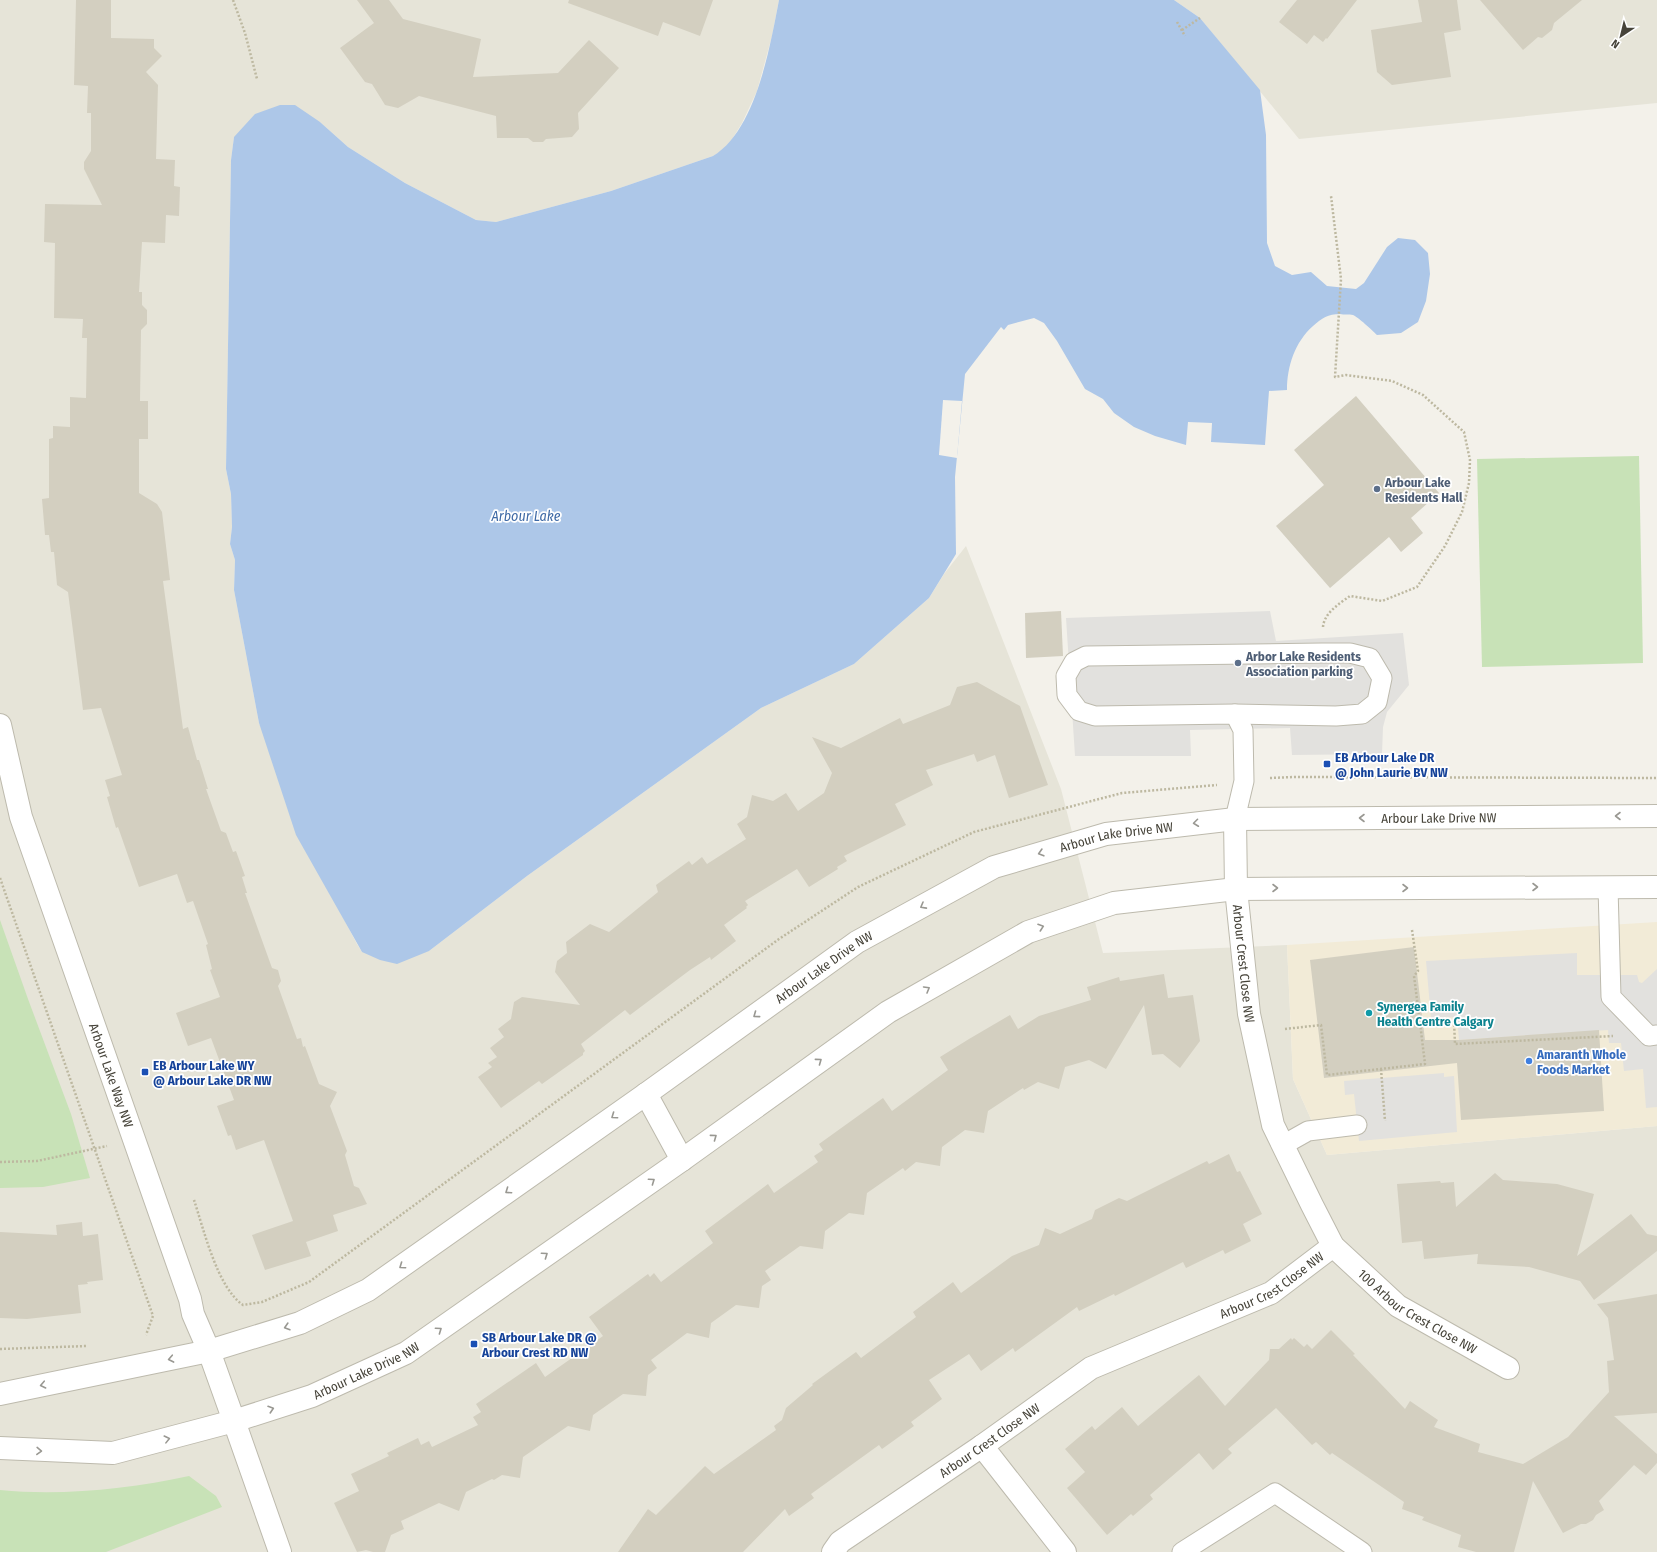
<svg xmlns="http://www.w3.org/2000/svg" width="1657" height="1552" font-family="'Fira Sans Condensed',sans-serif">
<style>
.residential{fill:#e6e4d8}
.commercial{fill:#f2ebd7}
.green{fill:#c8e2b7}
.parking{fill:#e2e1de}
.water{fill:#adc7e8}
.pier{fill:#f3f1ea}
.building{fill:#d3cfc0}
.lines{fill:none;stroke-linecap:round;stroke-linejoin:round}
.service-casing{stroke:#bdbaad;stroke-width:21}
.minor-casing{stroke:#bdbaad;stroke-width:24}
.tertiary-casing{stroke:#bdbaad;stroke-width:24}
.path{stroke:#bdb8a0;stroke-width:2.5;stroke-dasharray:2 2;stroke-linecap:butt}
.service{stroke:#fff;stroke-width:19}
.minor{stroke:#fff;stroke-width:22}
.tertiary{stroke:#fff;stroke-width:22}
.oneway{stroke:#999892}
.service-dot{fill:#5c6f8a;stroke:#fff;stroke-width:1.5}
.transit-dot{fill:#1a4fb4;stroke:#fff;stroke-width:1.5}
.culture-dot{fill:#0f9aa8;stroke:#fff;stroke-width:1.5}
.shop-dot{fill:#3f7fe0;stroke:#fff;stroke-width:1.5}
.labels{text-anchor:middle;dominant-baseline:central;stroke-width:3.5;stroke-linejoin:round;paint-order:stroke}
.service-label{font-size:13px;font-weight:bold;fill:#4e5e75;stroke:#fff;text-anchor:start}
.transit-label{font-size:13px;font-weight:bold;fill:#164399;stroke:#fff;text-anchor:start}
.street-label{font-size:13px;fill:#464339;stroke:#fff}
.culture-label{font-size:13px;font-weight:bold;fill:#0d838f;stroke:#fff;text-anchor:start}
.shop-label{font-size:13px;font-weight:bold;fill:#366cbe;stroke:#fff;text-anchor:start}
.water-label{font-size:14px;font-style:italic;fill:#3e69a5;stroke:#fff}
</style>
<rect width="100%" height="100%" fill="#f3f1ea"/>
<!-- residential -->
<g class="residential">
<polygon points="0,0 779,0 772,36 757,91 742,123 731,141 723,150 713,156 611,191 496,222 476,220 405,183 348,147 320,122 234,137 231,160 226,469 231,494 232,527 230,544 235,560 234,590 259,723 339,910 357,944 362,952 429,951 527,876 761,708 854,664 929,598 944,574 966,546 1061,789 1103,953 1287,945 1293,1079 1327,1155 1657,1126 1657,1552 0,1552"/>
<polygon points="1174,0 1657,0 1657,103 1299,139 1200,18"/>
</g>
<!-- commercial -->
<polygon class="commercial" points="1657,922 1657,1126 1327,1155 1293,1079 1287,945"/>
<!-- green -->
<g class="green">
<polygon points="1639,456 1643,663 1482,667 1477,459"/>
<polygon points="0,920 28,999 71,1114 90,1178 43,1187 0,1188"/>
<path d="M189 1476 216 1496 222 1507 106 1552H0V1490C61 1496 129 1489 189 1476Z"/>
</g>
<!-- parking -->
<g class="parking">
<polygon points="1270,611 1276,641 1403,633 1409,685 1387,712 1383,727 1382,754 1292,755 1290,728 1190,730 1191,756 1075,756 1066,618"/>
<polygon points="1577,953 1577,975 1637,975 1639,982 1642,983 1657,969 1657,1107 1646,1108 1643,1069 1624,1071 1621,1043 1609,1043 1608,1030 1459,1040 1457,1017 1431,1018 1426,961"/>
<polygon points="1444,1073 1444,1077 1454,1076 1457,1132 1359,1141 1354,1094 1345,1095 1344,1081"/>
</g>
<!-- water -->
<path class="water" d="M779 0H1174L1200 18 1260 90 1266 135 1267 243 1275 266 1292 275 1311 272 1327 286 1356 289 1364 283 1387 247 1398 238 1415 240 1428 253 1430 274 1426 301 1418 322 1401 333 1377 335C1372 330 1358 317 1353 315 1349 314 1344 315 1340 314 1328 314 1322 318 1313 326 1295 342 1287 366 1287 390L1269 391 1265 445 1211 442 1212 423 1188 422 1186 445 1155 436 1134 427 1114 413 1103 399 1085 389 1057 341 1044 323 1034 318 1008 325 1004 330 1001 327 965 374 955 477 956 554 929 598 854 664 761 708 527 876 429 951 397 964 380 960 362 952 296 835 259 723 234 590 235 560 230 544 232 527 231 494 226 469 231 160 234 137 255 114 280 105H295L320 122 348 147 405 183 476 220 496 222 611 191 713 156C756 130 770 47 779 0Z"/>
<!-- pier -->
<polygon class="pier" points="943,400 962,401 957,458 939,455"/>
<!-- building -->
<g class="building">
<polygon points="76,0 111,0 111,38 154,39 154,48 162,56 146,72 158,85 156,159 175,160 174,186 180,187 179,216 166,215 165,243 142,242 139,292 142,292 142,305 147,310 147,324 141,330 140,401 148,401 148,439 139,439 139,493 157,504 162,512 170,580 163,581 183,729 188,727 197,760 199,760 208,789 206,789 221,831 226,833 233,852 236,851 245,876 242,877 247,893 245,893 272,968 278,970 281,981 278,986 297,1039 301,1038 303,1047 305,1046 319,1084 337,1092 330,1106 347,1151 345,1155 354,1186 359,1188 367,1204 333,1215 338,1231 306,1242 311,1256 265,1270 252,1235 293,1221 264,1140 236,1150 231,1135 228,1136 217,1106 234,1100 211,1038 188,1046 185,1038 176,1013 220,997 210,970 212,969 206,945 208,944 193,901 187,903 177,874 139,887 118,827 116,828 107,797 110,796 105,780 122,775 101,708 83,710 68,592 57,585 54,552 51,552 49,535 45,535 42,499 49,498 49,439 53,438 53,426 70,427 70,397 86,398 87,338 82,338 83,319 54,318 55,243 44,242 45,204 102,205 84,169 84,162 91,151 91,113 87,113 88,86 74,85"/>
<polygon points="357,0 389,0 403,19 481,39 473,77 558,73 589,40 619,68 578,113 579,129 572,137 546,139 543,142 533,142 528,138 497,138 496,116 419,96 398,108 385,105 372,84 365,82 340,48 374,23"/>
<polygon points="569,0 713,0 700,36 663,22 658,36 568,3"/>
<polygon points="1297,0 1357,0 1327,39 1326,38 1323,42 1314,35 1307,44 1279,22"/>
<polygon points="1418,0 1457,0 1461,30 1444,33 1451,77 1392,85 1377,72 1371,30 1422,22"/>
<polygon points="1480,0 1582,0 1554,23 1552,30 1542,38 1538,37 1523,50"/>
<polygon points="1356,396 1439,493 1411,518 1423,533 1401,552 1389,537 1330,588 1276,526 1324,485 1294,450"/>
<polygon points="1061,611 1063,656 1026,658 1025,613"/>
<polygon points="977,682 1020,706 1048,785 1009,798 995,755 977,762 974,754 926,770 933,785 895,804 906,825 844,856 847,861 837,867 838,869 809,887 797,869 745,901 748,905 746,907 747,908 724,925 736,941 711,960 710,957 690,970 630,1015 625,1010 581,1044 585,1051 583,1053 583,1055 542,1084 539,1081 501,1108 478,1077 492,1067 488,1063 497,1057 490,1048 504,1037 498,1029 511,1019 514,1002 522,997 580,1005 555,972 557,961 567,953 566,942 590,924 609,932 658,892 656,885 689,861 692,865 702,857 707,864 746,839 737,824 747,817 752,795 773,801 786,793 798,811 824,793 832,773 812,737 841,748 900,718 903,724 950,705 957,687"/>
<polygon points="1414,947 1425,1040 1459,1040 1599,1030 1604,1111 1461,1120 1457,1063 1324,1078 1310,960"/>
<polygon points="1164,974 1168,998 1193,995 1200,1041 1180,1068 1163,1054 1152,1055 1144,1005 1106,1069 1089,1060 1065,1067 1059,1089 1038,1082 1024,1090 1023,1088 988,1111 984,1133 965,1130 942,1147 940,1166 916,1162 905,1171 903,1168 867,1193 864,1215 849,1213 825,1231 823,1249 800,1246 765,1271 771,1280 762,1286 759,1308 736,1305 711,1323 709,1338 687,1333 651,1360 657,1368 648,1375 646,1396 623,1394 593,1415 590,1431 568,1426 523,1457 520,1478 502,1475 494,1480 492,1479 466,1492 459,1511 439,1503 401,1521 404,1529 391,1535 385,1552 373,1552 366,1550 357,1552 334,1503 359,1491 351,1474 389,1456 387,1453 418,1438 421,1445 429,1441 432,1447 478,1425 473,1417 481,1412 476,1404 536,1363 545,1377 603,1336 589,1317 648,1274 650,1277 654,1273 661,1282 713,1243 705,1231 768,1184 774,1193 818,1162 814,1156 823,1150 819,1144 883,1098 892,1111 948,1070 940,1057 969,1039 1010,1015 1018,1029 1039,1016 1091,1000 1087,987 1119,977 1120,981"/>
<polygon points="1229,1154 1237,1172 1240,1171 1262,1214 1243,1224 1251,1241 1225,1254 1223,1250 1186,1268 1183,1262 1115,1296 1114,1294 1079,1311 1077,1307 1015,1352 1013,1348 981,1371 969,1354 929,1380 942,1399 911,1422 914,1426 882,1449 879,1445 811,1494 814,1498 789,1516 785,1509 743,1552 618,1552 648,1509 656,1515 705,1466 714,1474 776,1430 774,1426 782,1420 786,1408 813,1385 812,1384 856,1352 861,1358 916,1317 913,1312 953,1282 961,1293 1012,1256 1039,1245 1045,1228 1060,1234 1092,1219 1095,1210 1119,1198 1127,1201 1207,1161 1209,1164"/>
<polygon points="1495,1173 1503,1180 1557,1184 1594,1194 1577,1256 1631,1214 1647,1234 1657,1236 1657,1251 1594,1300 1580,1281 1529,1267 1477,1264 1478,1254 1424,1259 1422,1241 1402,1243 1397,1184 1440,1181 1441,1183 1454,1182 1456,1207"/>
<polygon points="82,1222 83,1236 98,1234 103,1280 87,1282 88,1284 78,1285 81,1313 27,1319 0,1318 0,1232 57,1235 56,1225"/>
<polygon points="1657,1294 1657,1413 1614,1416 1657,1454 1657,1463 1646,1475 1634,1465 1599,1501 1604,1510 1596,1515 1593,1520 1586,1524 1581,1524 1563,1533 1533,1481 1514,1552 1476,1552 1458,1547 1461,1535 1422,1520 1424,1517 1402,1509 1404,1502 1332,1453 1330,1455 1316,1442 1312,1445 1276,1408 1228,1449 1232,1453 1213,1470 1199,1453 1150,1495 1153,1499 1133,1516 1131,1514 1107,1535 1067,1488 1085,1472 1065,1449 1092,1426 1095,1430 1122,1407 1138,1426 1199,1375 1225,1406 1269,1360 1270,1349 1279,1349 1291,1338 1292,1340 1294,1338 1304,1347 1307,1344 1312,1349 1331,1330 1355,1354 1353,1355 1405,1409 1410,1401 1438,1420 1434,1427 1480,1444 1478,1452 1523,1464 1568,1437 1609,1392 1607,1361 1614,1360 1608,1318 1597,1304"/>
</g>
<g class="lines">
<!-- service casing -->
<g class="service-casing">
<g id="service">
<polygon points="1322,653 1350,653 1370,658 1382,678 1377,702 1362,714 1336,716 1235,714 1095,716 1079,711 1067,695 1066,676 1074,662 1086,656"/>
<polyline points="1235,819 1244,781 1243,730 1235,714"/>
<polyline points="1608,887 1611,997 1649,1036 1657,1035"/>
<polyline points="1283,1145 1308,1131 1357,1125"/>
<polyline points="1182,1552 1275,1493 1362,1552"/>
</g>
</g>
<!-- minor casing -->
<g class="minor-casing">
<g id="minor">
<path id="s1" d="M1235 819 1236 889 1249 1014 1273 1125 1312 1205 1333 1246 1398 1306 1508 1368"/>
<polyline points="646,1094 682,1160"/>
<polyline points="234,1421 280,1552"/>
<polyline points="982,1446 1065,1552"/>
<path id="s2" d="M833 1552 840 1542 982 1446 1091 1368 1271 1293 1333 1246"/>
</g>
</g>
<!-- tertiary casing -->
<g class="tertiary-casing">
<g id="tertiary">
<path id="s3" d="M0 725 21 817 190 1299 193 1314 209 1351 234 1421"/>
<path id="s4" d="M0 1394 209 1351 300 1323 368 1290 646 1094 857 942 994 867 1106 834 1235 819 1657 816"/>
<path id="s5" d="M0 1448 113 1453 234 1421 312 1396 406 1353 682 1160 888 1012 1028 932 1114 903 1236 889 1657 887"/>
</g>
</g>
<!-- path -->
<g class="path">
<polyline points="233,0 245,33 257,79"/>
<polyline points="1177,22 1185,36"/>
<polyline points="1182,30 1200,18"/>
<path d="M1323 627C1324 613 1340 603 1350 596L1382 601 1417 587 1445 546 1462 512 1469 483 1470 460 1464 432 1423 395 1392 381 1346 375 1335 377 1341 279 1331 196"/>
<polyline points="1270,778 1295,777 1657,778"/>
<polyline points="0,878 153,1316 146,1335"/>
<polyline points="1412,930 1418,971 1414,976 1420,1023 1454,1022 1455,1044 1613,1036"/>
<polyline points="1285,1029 1321,1025 1327,1075 1425,1064 1420,1023"/>
<polyline points="1381,1069 1385,1121"/>
<polyline points="0,1162 37,1161 107,1146"/>
<path d="M194 1200C204 1230 217 1287 243 1305L262 1302 309 1282 779 939 858 887 974 832 1122 793 1217 785"/>
<polyline points="0,1349 87,1346"/>
</g>
<!-- service -->
<use href="#service" class="service"/>
<!-- minor -->
<use href="#minor" class="minor"/>
<!-- tertiary -->
<use href="#tertiary" class="tertiary"/>
</g>
<!-- one-way arrows -->
<defs><path id="oneway-chevron" d="M-2-3.5L2.5 0L-2 3.5" fill="none" stroke-width="1.6" stroke-linecap="round" stroke-linejoin="round"/></defs>
<g class="oneway">
<use href="#oneway-chevron" transform="translate(1618 816) rotate(180)"/>
<use href="#oneway-chevron" transform="translate(1362 818) rotate(180)"/>
<use href="#oneway-chevron" transform="translate(1196 823) rotate(173)"/>
<use href="#oneway-chevron" transform="translate(1041 853) rotate(164)"/>
<use href="#oneway-chevron" transform="translate(1535 887)"/>
<use href="#oneway-chevron" transform="translate(1275 888)"/>
<use href="#oneway-chevron" transform="translate(1405 888)"/>
<use href="#oneway-chevron" transform="translate(923 906) rotate(151)"/>
<use href="#oneway-chevron" transform="translate(1041 927) rotate(-19)"/>
<use href="#oneway-chevron" transform="translate(927 989) rotate(-30)"/>
<use href="#oneway-chevron" transform="translate(756 1015) rotate(144)"/>
<use href="#oneway-chevron" transform="translate(819 1061) rotate(-36)"/>
<use href="#oneway-chevron" transform="translate(614 1116) rotate(145)"/>
<use href="#oneway-chevron" transform="translate(714 1137) rotate(-36)"/>
<use href="#oneway-chevron" transform="translate(652 1181) rotate(-35)"/>
<use href="#oneway-chevron" transform="translate(508 1191) rotate(145)"/>
<use href="#oneway-chevron" transform="translate(545 1255) rotate(-35)"/>
<use href="#oneway-chevron" transform="translate(402 1266) rotate(145)"/>
<use href="#oneway-chevron" transform="translate(287 1327) rotate(163)"/>
<use href="#oneway-chevron" transform="translate(439 1330) rotate(-35)"/>
<use href="#oneway-chevron" transform="translate(171 1359) rotate(169)"/>
<use href="#oneway-chevron" transform="translate(43 1385) rotate(168)"/>
<use href="#oneway-chevron" transform="translate(271 1409) rotate(-18)"/>
<use href="#oneway-chevron" transform="translate(167 1439) rotate(-14)"/>
<use href="#oneway-chevron" transform="translate(39 1451) rotate(2)"/>
</g>
<!-- markers -->
<g class="service-dot">
<circle cx="1377" cy="489" r="4"/>
<circle cx="1238" cy="663" r="4"/>
</g>
<g class="transit-dot">
<rect x="1323" y="760" width="8" height="8" rx="2"/>
<rect x="141" y="1068" width="8" height="8" rx="2"/>
<rect x="470" y="1340" width="8" height="8" rx="2"/>
</g>
<circle class="culture-dot" cx="1369" cy="1013" r="4"/>
<circle class="shop-dot" cx="1529" cy="1061" r="4"/>
<g class="labels">
<!-- service labels -->
<g class="service-label">
<text x="1385" y="482">Arbour Lake<tspan x="1385" dy="15">Residents Hall</tspan></text>
<text x="1246" y="656">Arbor Lake Residents<tspan x="1246" dy="15">Association parking</tspan></text>
</g>
<!-- transit labels -->
<g class="transit-label">
<text x="1335" y="757">EB Arbour Lake DR<tspan x="1335" dy="15">@ John Laurie BV NW</tspan></text>
<text x="153" y="1065">EB Arbour Lake WY<tspan x="153" dy="15">@ Arbour Lake DR NW</tspan></text>
<text x="482" y="1337">SB Arbour Lake DR @<tspan x="482" dy="15">Arbour Crest RD NW</tspan></text>
</g>
<!-- street labels -->
<g class="street-label">
<text stroke="none"><textPath href="#s4" startOffset="1591">Arbour Lake Drive NW</textPath></text>
<text stroke="none"><textPath href="#s4" startOffset="1267">Arbour Lake Drive NW</textPath></text>
<text stroke="none"><textPath href="#s1" startOffset="145">Arbour Crest Close NW</textPath></text>
<text stroke="none"><textPath href="#s4" startOffset="943">Arbour Lake Drive NW</textPath></text>
<text stroke="none"><textPath href="#s3" startOffset="368">Arbour Lake Way NW</textPath></text>
<text stroke="none"><textPath href="#s2" startOffset="517">Arbour Crest Close NW</textPath></text>
<text stroke="none"><textPath href="#s1" startOffset="552">100 Arbour Crest Close NW</textPath></text>
<text stroke="none"><textPath href="#s5" startOffset="380">Arbour Lake Drive NW</textPath></text>
<text stroke="none"><textPath href="#s2" startOffset="193">Arbour Crest Close NW</textPath></text>
</g>
<!-- culture labels -->
<g class="culture-label">
<text x="1377" y="1006">Synergea Family<tspan x="1377" dy="15">Health Centre Calgary</tspan></text>
</g>
<!-- shop labels -->
<g class="shop-label">
<text x="1537" y="1054">Amaranth Whole<tspan x="1537" dy="15">Foods Market</tspan></text>
</g>
<!-- water labels -->
<g class="water-label">
<text x="526" y="516">Arbour Lake</text>
</g>
</g>
<!-- north arrow -->
<g transform="translate(1621 36) rotate(215)" stroke="#ffffff" stroke-width="3" paint-order="stroke">
<path d="M0-3L7 15L0 10L-7 15Z" fill="#464339"/>
<text y="-6" font-size="11" font-weight="bold" text-anchor="middle" fill="#464339">N</text>
</g>
</svg>
